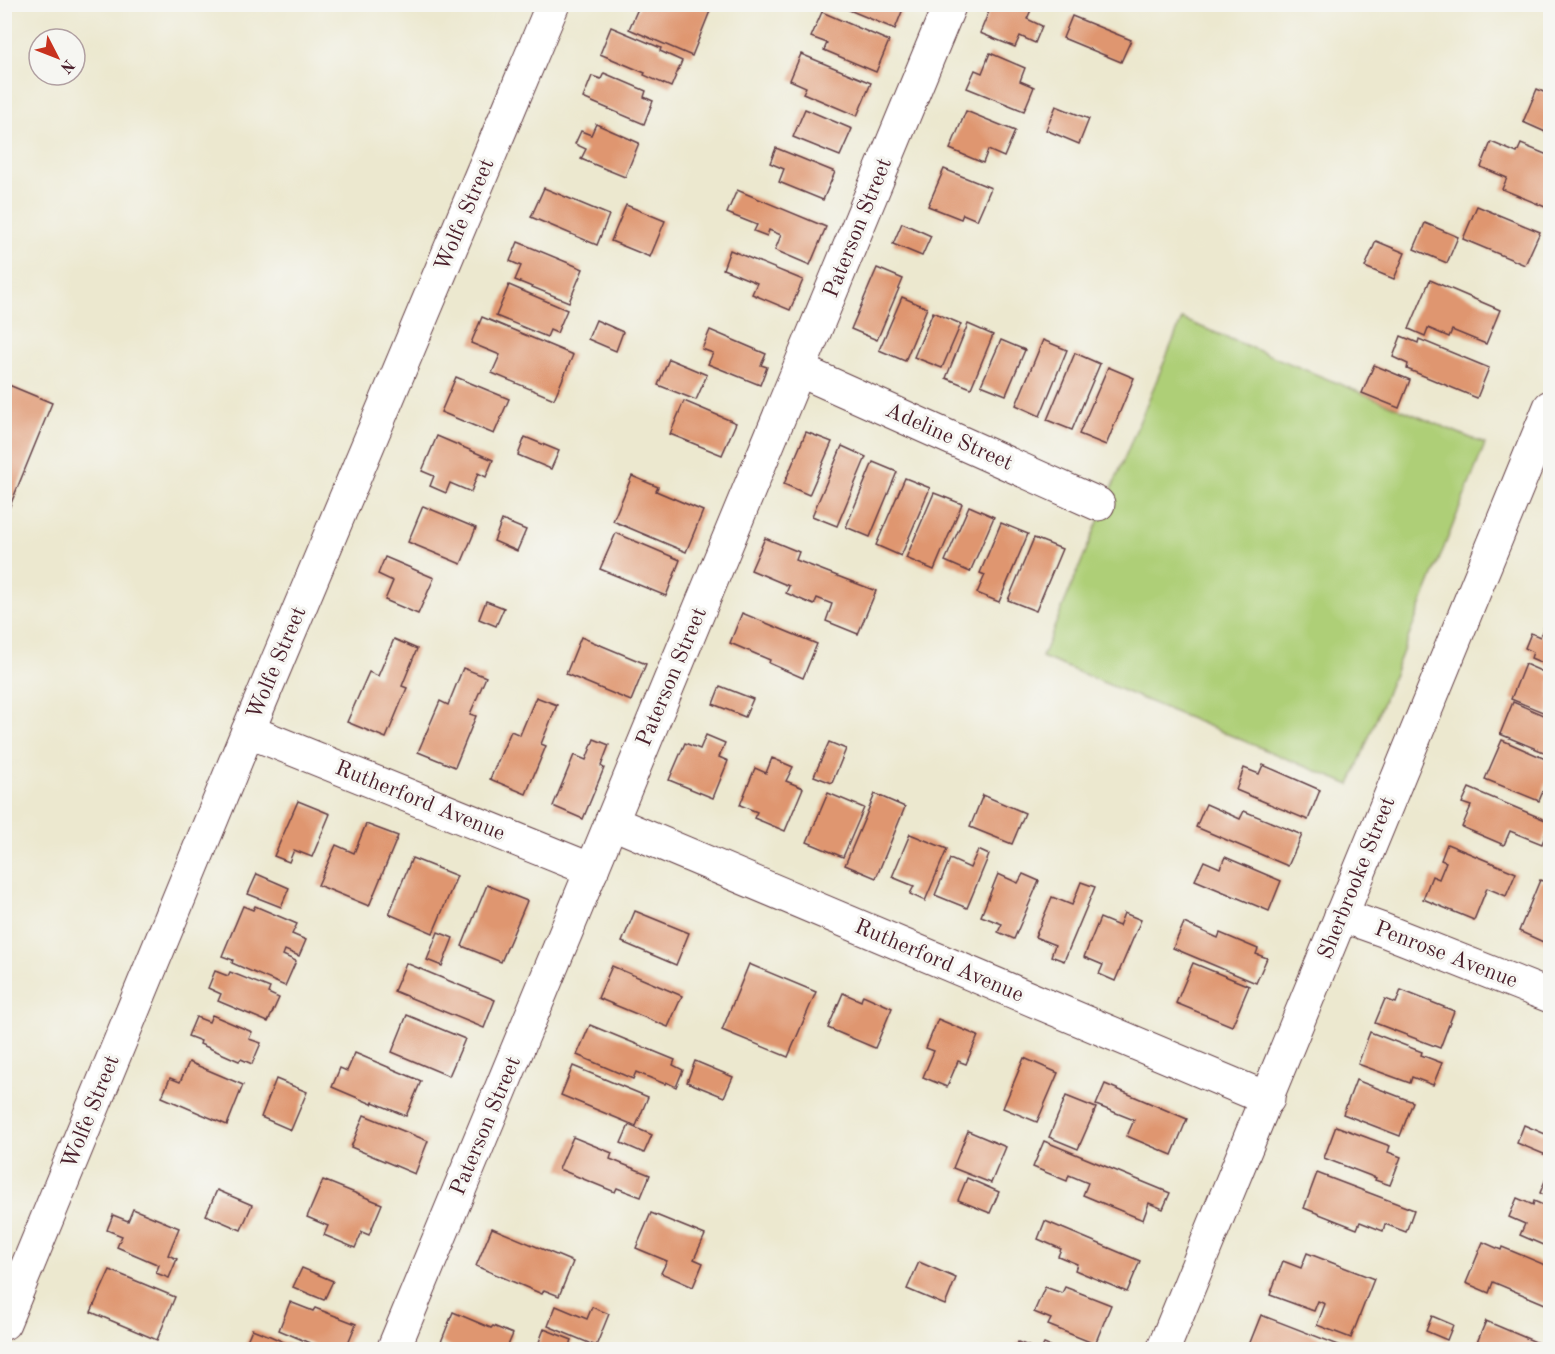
<svg xmlns="http://www.w3.org/2000/svg" width="1555" height="1354" font-family="'Old Standard TT',serif">
<style>
.green{fill:#aecf77;stroke:#7c7751;stroke-width:1.5}
.building{fill:#df966f}
.lines{fill:none;stroke-linecap:round;stroke-linejoin:round}
.minor-casing{stroke:#623d44;stroke-width:35}
.major-casing{stroke:#623d44;stroke-width:35}
.minor{stroke:#fff;stroke-width:33}
.major{stroke:#fff;stroke-width:33}
.labels{text-anchor:middle;dominant-baseline:central;stroke-width:6;stroke-linejoin:round;paint-order:stroke}
.street-label{font-size:22px;fill:#4a1f2b;stroke:#f6f6f2}
</style>
<rect width="100%" height="100%" fill="#f6f6f2"/>
<filter id="ink" filterUnits="userSpaceOnUse"><feTurbulence type="fractalNoise" baseFrequency=".0167" numOctaves="2"/><feDisplacementMap in="SourceGraphic" scale="12" xChannelSelector="R" yChannelSelector="G"/><feConvolveMatrix kernelMatrix="1 2 1 2 8 2 1 2 1" color-interpolation-filters="sRGB"/></filter>
<filter id="wash" filterUnits="userSpaceOnUse"><feTurbulence type="fractalNoise" baseFrequency=".008" numOctaves="4" result="noise"/><feDisplacementMap in="SourceGraphic" scale="24" xChannelSelector="R" yChannelSelector="G"/><feGaussianBlur stdDeviation="1.35" result="paint"/><feColorMatrix in="noise" values="0 0 0 0 0 0 0 0 0 0 0 0 0 0 0 0 0 1.4 0 .05"/><feComposite in="paint" operator="in"/></filter>
<g filter="url(#wash)">
<rect width="100%" height="100%" fill="#ece8cf"/>
<!-- green -->
<polygon class="green" points="1182,319 1485,444 1350,785 1042,657"/>
<g id="blocks">
<!-- building -->
<g class="building">
<polygon points="640,4 709,4 712,6 692,56 629,29"/>
<polygon points="843,4 905,4 895,29 842,7"/>
<polygon points="992,4 1017,4 1031,10 1027,19 1042,26 1035,43 1020,36 1015,47 980,33"/>
<polygon points="822,12 889,41 876,72 824,50 827,43 811,37"/>
<polygon points="1072,16 1131,40 1121,62 1063,38"/>
<polygon points="611,27 661,48 660,51 682,61 671,87 644,75 645,73 600,54"/>
<polygon points="990,53 1025,68 1020,81 1034,87 1024,111 967,88 975,70 982,73"/>
<polygon points="801,54 871,83 857,116 803,93 806,87 790,80"/>
<polygon points="604,73 646,91 644,97 653,101 644,124 583,98 592,76 601,79"/>
<polygon points="1537,89 1550,95 1550,134 1523,122"/>
<polygon points="1056,106 1089,119 1079,144 1046,130"/>
<polygon points="805,109 852,129 840,156 793,137"/>
<polygon points="966,111 1015,131 1004,157 988,150 983,163 950,149"/>
<polygon points="596,124 639,143 625,177 581,159 586,149 575,144 581,131 591,135"/>
<polygon points="1491,142 1517,153 1521,144 1550,156 1550,209 1502,189 1507,178 1481,167"/>
<polygon points="776,148 835,172 823,200 779,182 784,169 770,163"/>
<polygon points="944,169 991,188 977,220 963,214 961,219 928,206"/>
<polygon points="544,188 609,215 597,245 531,217"/>
<polygon points="737,190 826,227 810,265 775,250 781,235 769,230 767,236 754,231 757,225 727,213"/>
<polygon points="626,205 665,221 650,257 611,241"/>
<polygon points="1477,206 1540,232 1525,265 1463,239"/>
<polygon points="902,223 931,236 922,256 893,244"/>
<polygon points="1425,223 1458,237 1447,263 1414,249"/>
<polygon points="1376,241 1405,253 1394,279 1365,267"/>
<polygon points="518,242 583,269 569,302 515,280 521,266 510,261"/>
<polygon points="730,250 803,280 790,310 752,294 757,283 723,269"/>
<polygon points="877,268 903,279 877,340 851,329"/>
<polygon points="1430,280 1500,310 1486,344 1452,330 1449,337 1428,328 1425,336 1409,329"/>
<polygon points="509,285 567,310 557,333 550,330 547,337 496,316"/>
<polygon points="902,297 927,308 905,361 879,350"/>
<polygon points="933,312 961,324 942,368 914,357"/>
<polygon points="482,317 573,355 554,399 492,373 500,355 471,343"/>
<polygon points="596,320 623,332 616,351 588,339"/>
<polygon points="968,324 993,335 971,388 946,378"/>
<polygon points="710,330 766,354 761,365 767,367 760,385 708,364 713,353 702,349"/>
<polygon points="1401,336 1418,343 1419,339 1489,368 1477,398 1407,369 1408,364 1393,357"/>
<polygon points="1001,340 1025,350 1006,395 981,385"/>
<polygon points="1043,340 1067,350 1040,416 1016,405"/>
<polygon points="1075,353 1100,364 1072,430 1047,420"/>
<polygon points="669,359 707,375 696,400 658,385"/>
<polygon points="1374,365 1410,380 1399,408 1362,393"/>
<polygon points="1108,367 1134,378 1106,445 1079,434"/>
<polygon points="456,377 509,399 494,434 441,412"/>
<polygon points="4,383 52,403 5,518 4,518"/>
<polygon points="684,401 736,423 722,455 670,434"/>
<polygon points="806,432 832,442 809,495 784,484"/>
<polygon points="437,436 493,460 486,477 478,473 471,492 450,483 446,493 430,486 434,476 422,471"/>
<polygon points="525,437 559,451 551,469 518,455"/>
<polygon points="842,446 866,457 837,526 812,516"/>
<polygon points="873,462 897,472 870,537 846,527"/>
<polygon points="632,476 658,487 656,491 703,511 686,552 613,521"/>
<polygon points="905,478 930,488 901,556 876,545"/>
<polygon points="934,493 962,504 934,570 906,558"/>
<polygon points="423,506 476,528 461,564 408,542"/>
<polygon points="969,506 994,517 970,572 945,561"/>
<polygon points="502,520 526,530 517,551 494,541"/>
<polygon points="1001,523 1028,534 999,602 977,593 985,575 980,573"/>
<polygon points="616,533 680,560 666,596 600,569"/>
<polygon points="765,538 799,552 796,560 876,591 858,634 826,621 832,604 817,598 814,605 786,593 789,586 751,570"/>
<polygon points="1034,538 1062,549 1036,611 1008,600"/>
<polygon points="385,557 434,578 418,614 385,600 393,581 378,574"/>
<polygon points="486,601 504,608 496,626 479,619"/>
<polygon points="742,613 817,644 803,678 769,663 770,660 730,643"/>
<polygon points="1546,621 1550,623 1550,666 1531,658 1533,652 1525,648 1531,633 1540,637"/>
<polygon points="581,637 646,664 631,701 566,674"/>
<polygon points="394,639 417,649 402,686 407,688 386,738 347,722 369,672 378,676"/>
<polygon points="1525,664 1550,675 1550,715 1511,699"/>
<polygon points="463,668 486,677 470,714 476,716 455,767 418,752 440,701 448,705"/>
<polygon points="720,686 753,699 745,717 713,704"/>
<polygon points="536,697 557,705 541,744 546,746 526,794 490,779 511,731 520,735"/>
<polygon points="1513,702 1550,718 1550,743 1546,753 1500,734"/>
<polygon points="706,735 725,743 719,757 728,761 713,798 669,780 685,743 700,749"/>
<polygon points="594,739 609,745 601,766 604,768 583,819 553,806 574,755 586,760"/>
<polygon points="1502,740 1550,761 1550,774 1539,801 1485,779"/>
<polygon points="829,742 846,749 832,783 814,776"/>
<polygon points="772,758 793,767 786,781 803,788 785,831 754,818 757,812 740,805 755,768 766,773"/>
<polygon points="1263,765 1320,790 1308,820 1236,790 1244,768 1259,774"/>
<polygon points="1469,788 1550,822 1542,844 1510,831 1504,845 1462,827 1471,806 1462,803"/>
<polygon points="828,793 864,808 843,857 807,842"/>
<polygon points="875,794 905,807 876,878 845,865"/>
<polygon points="983,795 1025,813 1012,844 970,827"/>
<polygon points="298,801 330,814 312,857 294,850 289,862 274,856"/>
<polygon points="1206,804 1240,819 1244,811 1302,835 1288,866 1196,827"/>
<polygon points="366,824 398,836 369,906 318,885 336,845 354,853"/>
<polygon points="910,834 947,849 925,901 910,894 914,886 892,877"/>
<polygon points="1447,844 1516,873 1506,896 1487,888 1474,920 1423,899 1432,876 1439,879 1446,862 1441,860"/>
<polygon points="978,850 989,855 967,908 935,895 950,859 970,868"/>
<polygon points="1225,857 1281,881 1269,911 1195,880 1204,861 1220,868"/>
<polygon points="412,858 457,876 433,933 389,914"/>
<polygon points="257,874 289,888 281,907 248,894"/>
<polygon points="998,874 1018,883 1023,874 1039,881 1014,939 998,932 1002,924 981,916"/>
<polygon points="1540,880 1550,884 1550,945 1519,931"/>
<polygon points="1081,882 1095,887 1064,961 1051,956 1055,945 1035,937 1052,897 1072,905"/>
<polygon points="487,885 527,901 501,962 462,946"/>
<polygon points="243,906 253,910 255,906 297,924 292,934 306,940 299,956 285,950 283,955 296,961 285,986 232,963 233,960 222,956"/>
<polygon points="635,911 689,933 676,965 622,942"/>
<polygon points="1124,913 1141,920 1115,981 1099,974 1103,965 1084,957 1100,918 1119,926"/>
<polygon points="1184,923 1218,938 1220,933 1258,949 1256,954 1267,958 1256,983 1173,948"/>
<polygon points="438,932 453,938 442,966 427,960"/>
<polygon points="406,963 495,1000 484,1028 394,991"/>
<polygon points="1193,963 1249,986 1232,1026 1176,1003"/>
<polygon points="749,964 816,992 788,1057 722,1030"/>
<polygon points="612,966 682,996 668,1027 598,998"/>
<polygon points="215,971 228,976 230,972 270,988 268,993 279,998 268,1022 218,1001 221,994 208,988"/>
<polygon points="1401,990 1454,1011 1440,1048 1375,1023 1385,999 1396,1003"/>
<polygon points="843,993 861,1001 863,995 892,1008 875,1048 828,1028"/>
<polygon points="212,1015 252,1032 249,1039 261,1043 252,1064 241,1059 239,1061 200,1044 201,1041 188,1036 196,1017 209,1022"/>
<polygon points="407,1015 465,1039 449,1076 392,1052"/>
<polygon points="938,1019 978,1036 966,1064 958,1061 947,1087 923,1077 934,1051 926,1048"/>
<polygon points="590,1025 675,1060 673,1065 683,1070 676,1087 666,1082 665,1084 636,1072 633,1079 577,1055"/>
<polygon points="1370,1032 1422,1052 1421,1055 1442,1063 1433,1085 1412,1077 1410,1083 1358,1064"/>
<polygon points="355,1053 421,1081 406,1116 373,1102 372,1104 332,1087 340,1068 347,1071"/>
<polygon points="1024,1058 1058,1073 1037,1122 1003,1108"/>
<polygon points="695,1061 733,1077 724,1097 687,1082"/>
<polygon points="189,1062 243,1085 227,1125 162,1097 170,1078 180,1082"/>
<polygon points="573,1066 648,1097 636,1126 561,1095"/>
<polygon points="276,1079 307,1092 291,1130 261,1117"/>
<polygon points="1356,1080 1413,1102 1400,1136 1343,1114"/>
<polygon points="1105,1084 1187,1119 1172,1155 1127,1136 1134,1120 1096,1105"/>
<polygon points="1066,1096 1096,1108 1078,1149 1049,1137"/>
<polygon points="364,1115 428,1141 415,1174 351,1147"/>
<polygon points="629,1125 652,1135 644,1153 621,1143"/>
<polygon points="1524,1125 1550,1136 1550,1146 1546,1155 1517,1143"/>
<polygon points="1336,1126 1390,1146 1388,1152 1401,1157 1390,1185 1375,1180 1376,1178 1324,1158"/>
<polygon points="968,1131 1006,1147 991,1183 953,1168"/>
<polygon points="573,1137 612,1153 610,1159 650,1175 641,1197 617,1188 615,1192 559,1169"/>
<polygon points="1044,1141 1170,1193 1163,1209 1149,1203 1143,1220 1083,1195 1088,1183 1069,1175 1067,1181 1033,1167"/>
<polygon points="1550,1169 1550,1198 1540,1193"/>
<polygon points="1317,1173 1414,1210 1406,1232 1385,1224 1383,1231 1360,1222 1357,1229 1304,1208"/>
<polygon points="967,1178 999,1192 990,1213 958,1200"/>
<polygon points="323,1180 382,1204 369,1235 362,1232 355,1248 324,1235 328,1226 307,1217"/>
<polygon points="217,1190 252,1205 241,1230 206,1215"/>
<polygon points="1517,1198 1533,1205 1534,1201 1550,1208 1550,1248 1520,1235 1525,1224 1509,1217"/>
<polygon points="133,1209 179,1228 168,1255 177,1259 169,1278 156,1273 159,1265 117,1247 122,1236 107,1230 113,1215 128,1221"/>
<polygon points="651,1213 705,1235 694,1259 703,1263 693,1287 661,1273 667,1261 636,1248"/>
<polygon points="1045,1221 1140,1261 1127,1292 1075,1270 1077,1264 1058,1256 1061,1249 1038,1239"/>
<polygon points="492,1228 573,1262 559,1296 544,1290 542,1294 476,1266"/>
<polygon points="1483,1242 1501,1250 1502,1247 1550,1267 1550,1306 1493,1282 1489,1293 1466,1283"/>
<polygon points="1307,1253 1374,1279 1351,1338 1317,1325 1325,1304 1318,1301 1314,1311 1270,1295 1283,1261 1301,1268"/>
<polygon points="919,1262 956,1278 945,1305 907,1289"/>
<polygon points="302,1268 333,1281 324,1300 293,1287"/>
<polygon points="110,1270 175,1297 157,1340 91,1312"/>
<polygon points="1045,1287 1062,1293 1065,1287 1111,1305 1095,1344 1048,1325 1051,1319 1034,1312"/>
<polygon points="290,1302 313,1311 315,1308 356,1324 345,1350 326,1350 279,1330"/>
<polygon points="556,1306 587,1319 592,1307 609,1314 596,1346 548,1326"/>
<polygon points="453,1312 491,1328 493,1326 513,1334 506,1350 458,1350 441,1342"/>
<polygon points="1261,1315 1349,1349 1349,1350 1247,1350"/>
<polygon points="1432,1316 1453,1325 1447,1340 1426,1331"/>
<polygon points="1486,1321 1550,1348 1550,1350 1486,1350 1476,1345"/>
<polygon points="252,1329 270,1336 302,1350 243,1350"/>
<polygon points="544,1329 572,1340 568,1350 536,1350"/>
<polygon points="1018,1342 1036,1349 1036,1350 1015,1350"/>
<polygon points="1044,1344 1056,1349 1056,1350 1041,1350"/>
</g>
</g>
</g>
<g filter="url(#ink)">
<use href="#blocks" fill-opacity="0" stroke="#623d44" stroke-width="1.5"/>
<g class="lines">
<!-- minor casing -->
<g class="minor-casing">
<g id="minor">
<polyline points="799,370 1098,504"/>
<polyline points="248,731 592,870"/>
<polyline points="611,822 1268,1099"/>
<polyline points="1341,915 1383,930 1550,996"/>
<polyline points="4,1323 248,731 553,4"/>
<polyline points="393,1350 950,4"/>
</g>
</g>
<!-- major casing -->
<g class="major-casing">
<path id="major" d="M1163 1350C1294 1036 1421 721 1550 407"/>
</g>
<!-- minor -->
<use href="#minor" class="minor"/>
<!-- major -->
<use href="#major" class="major"/>
</g>
</g>
<g class="labels">
<!-- street labels -->
<g class="street-label">
<text transform="translate(465 215) rotate(-67)">Wolfe Street</text>
<text transform="translate(858 228) rotate(-68)">Paterson Street</text>
<text transform="translate(949 437) rotate(24)">Adeline Street</text>
<text transform="translate(277 663) rotate(-67)">Wolfe Street</text>
<text transform="translate(672 677) rotate(-67)">Paterson Street</text>
<text transform="translate(420 801) rotate(22)">Rutherford Avenue</text>
<text transform="translate(1357 878) rotate(-68)">Sherbrooke Street</text>
<text transform="translate(1446 955) rotate(21)">Penrose Avenue</text>
<text transform="translate(939 961) rotate(23)">Rutherford Avenue</text>
<text transform="translate(91 1112) rotate(-68)">Wolfe Street</text>
<text transform="translate(486 1126) rotate(-67)">Paterson Street</text>
</g>
</g>
<!-- margin -->
<rect width="1555" height="1354" fill="none" stroke="#f6f6f2" stroke-width="24"/>
<!-- north arrow -->
<g transform="translate(57 57) rotate(132)"><circle r="28" fill="#f6f6f2" stroke="#b1a0a2" stroke-width="1.5"/>
<path d="M0-4.5L10 22L0 15L-10 22Z" fill="#c8321e"/>
<text y="-9" font-size="16" font-weight="bold" text-anchor="middle" fill="#4a1f2b">N</text>
</g>
</svg>
